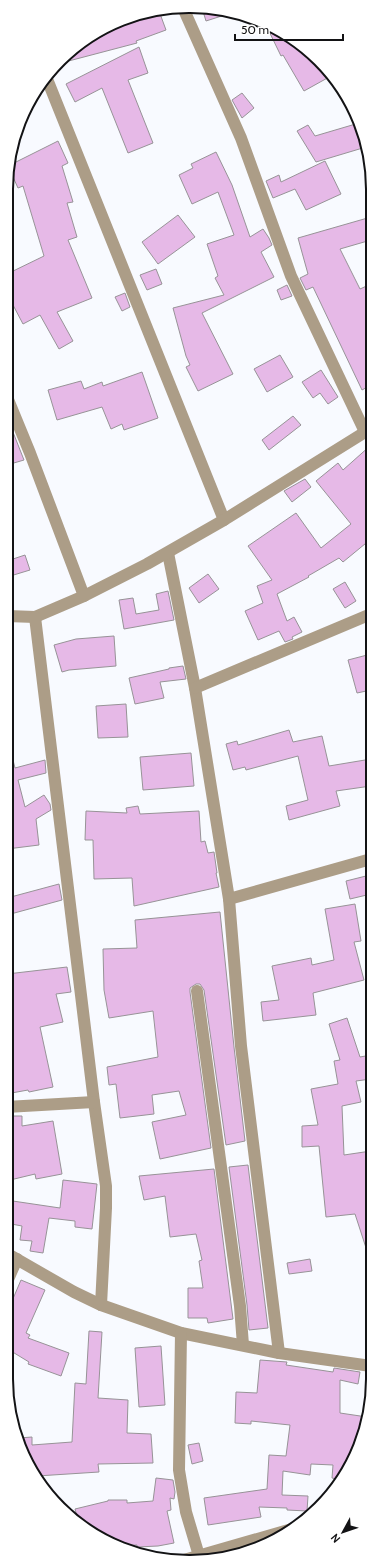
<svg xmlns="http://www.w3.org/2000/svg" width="379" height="1568" font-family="Cabin,sans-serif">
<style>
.building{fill:#e6b9e7;stroke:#979397}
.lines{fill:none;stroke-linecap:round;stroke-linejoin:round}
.minor{stroke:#ac9d87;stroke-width:12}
.rim{fill:none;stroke:#131315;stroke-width:2}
</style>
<rect width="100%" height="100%" fill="#f8faff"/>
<!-- building -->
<g class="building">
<polygon points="202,8 214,8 231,13 206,21"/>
<polygon points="159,11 166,30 136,41 137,43 61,63 78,44 142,12"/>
<polygon points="265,23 271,25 319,60 331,76 304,91 283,55 281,56"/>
<polygon points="139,47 148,73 128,80 153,143 128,153 102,88 75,102 66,84"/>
<polygon points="242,93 254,108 242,118 232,100"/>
<polygon points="359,123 366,147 316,162 297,131 308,125 315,136"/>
<polygon points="58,141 68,163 62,166 73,202 67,203 77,237 68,240 92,298 57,312 73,341 59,349 40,315 23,324 13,305 7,308 7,274 44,256 23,186 18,188 8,166"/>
<polygon points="216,152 232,185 250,237 263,229 269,238 272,245 261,252 274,277 202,313 233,374 198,391 186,367 190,365 186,356 173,308 224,295 215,278 218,276 207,244 234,235 218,192 192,204 179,175 193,168 191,164"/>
<polygon points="325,161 341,194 306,210 295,189 273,198 266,181 279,175 281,182"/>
<polygon points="178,215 195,237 158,264 142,242"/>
<polygon points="371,217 371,240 340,249 360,289 371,284 371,385 362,390 313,287 306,290 300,278 308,274 298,238"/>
<polygon points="156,269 162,284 147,290 140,275"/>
<polygon points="287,285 292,296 281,300 277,290"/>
<polygon points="125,293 130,307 122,311 115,297"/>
<polygon points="280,355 293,377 267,392 254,369"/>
<polygon points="321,370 338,397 328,404 320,393 313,398 302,382"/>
<polygon points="142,372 158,418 124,430 122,424 111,429 102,407 57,420 48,390 81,381 84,389 102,382 103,386"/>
<polygon points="293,416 301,425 269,450 262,440"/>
<polygon points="7,417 24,460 7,465"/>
<polygon points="371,445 371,539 343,562 339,558 308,576 309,577 277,594 287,621 294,617 302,632 292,637 293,639 285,642 279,631 258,640 245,611 263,603 257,586 272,580 248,546 296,513 321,548 351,524 316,481 338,463 343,470"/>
<polygon points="305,479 311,487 292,502 284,491"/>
<polygon points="25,555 30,570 7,577 7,561"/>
<polygon points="208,574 219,589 199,603 189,588"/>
<polygon points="345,582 356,601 345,608 333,589"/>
<polygon points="168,591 174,620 124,629 119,600 133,598 136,614 159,610 156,594"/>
<polygon points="114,636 116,666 69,670 62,672 54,645 76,639"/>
<polygon points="371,654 371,690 357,693 348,660"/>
<polygon points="183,666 186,679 160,682 164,698 135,704 129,678 169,669 169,668"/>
<polygon points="126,704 128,737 98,738 96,706"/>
<polygon points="289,730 293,742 322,736 329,766 371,759 371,786 336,791 340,806 289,820 286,806 308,800 298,756 246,770 245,767 233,770 226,744 237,741 238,745"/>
<polygon points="11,752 15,768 45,760 46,773 18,780 25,807 44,795 50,804 51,810 36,819 39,845 7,849 7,753"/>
<polygon points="191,753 194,786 143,790 140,757"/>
<polygon points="138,806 140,814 199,811 201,842 205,841 208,853 214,852 217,873 216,873 219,887 134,906 132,878 94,879 93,840 85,840 86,811 127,813 126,808"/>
<polygon points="370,875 371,883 371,894 350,899 346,881"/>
<polygon points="59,884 62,900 7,915 7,898"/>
<polygon points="355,904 361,941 354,942 364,980 313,993 316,1015 263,1021 261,1002 279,1000 272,966 311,958 312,965 334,960 325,909"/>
<polygon points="220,912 234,1047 245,1141 226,1145 204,990 200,984 196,984 190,988 190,992 211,1148 160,1159 152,1122 186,1115 179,1091 152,1095 154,1114 120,1118 116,1084 109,1085 107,1067 158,1057 153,1011 109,1018 104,990 103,949 137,948 135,920"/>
<polygon points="67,967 71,992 56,994 63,1022 40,1027 53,1087 29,1092 28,1090 6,1094 7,974"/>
<polygon points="347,1018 360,1057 371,1055 371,1079 356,1081 361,1102 342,1106 344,1155 371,1151 371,1257 369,1257 355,1214 326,1217 319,1146 302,1147 302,1126 318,1125 311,1089 338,1084 334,1061 340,1060 329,1024"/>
<polygon points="6,1116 22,1116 22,1126 53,1121 62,1174 36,1179 35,1174 6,1181"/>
<polygon points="248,1165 268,1328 249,1330 247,1305 229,1167"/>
<polygon points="214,1169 233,1319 208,1323 207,1318 188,1318 188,1288 203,1288 199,1261 202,1260 196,1234 170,1237 165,1196 144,1200 139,1176"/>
<polygon points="63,1180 97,1184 92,1229 75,1227 75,1221 49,1218 43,1253 30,1251 32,1241 20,1240 22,1226 6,1223 6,1200 60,1208"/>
<polygon points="310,1259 312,1271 289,1274 287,1263"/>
<polygon points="21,1280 45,1290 26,1333 30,1335 28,1338 69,1353 61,1376 28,1364 29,1362 6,1348 6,1315"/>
<polygon points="89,1331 102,1332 98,1398 128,1400 127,1433 151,1434 153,1463 98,1464 99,1472 37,1476 20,1449 19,1438 32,1437 32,1445 72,1442 75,1383 86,1384"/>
<polygon points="161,1346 165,1405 139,1407 135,1348"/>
<polygon points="260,1360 287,1362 286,1365 333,1372 334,1368 360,1372 358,1384 340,1380 340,1413 367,1417 349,1470 340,1480 332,1478 333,1465 311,1464 310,1475 283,1471 282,1495 308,1496 307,1511 287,1510 287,1508 259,1507 261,1517 208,1525 204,1498 267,1489 269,1455 286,1456 290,1425 251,1421 251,1424 235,1423 236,1392 257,1393"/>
<polygon points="199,1443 203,1461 192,1464 188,1445"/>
<polygon points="156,1478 173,1480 175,1492 174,1499 170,1498 171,1510 167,1511 174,1543 158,1546 137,1547 137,1545 120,1546 109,1543 78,1520 75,1509 108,1501 108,1500 127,1500 127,1503 153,1501"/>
</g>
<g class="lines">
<!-- minor -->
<g class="minor">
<polyline points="184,10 241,138 291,276 365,432"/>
<polyline points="47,79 224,520"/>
<polyline points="7,397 30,453 84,596"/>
<polyline points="168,553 195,688 229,899 241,1046 279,1353"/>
<polyline points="7,616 35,617 84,596 147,564 224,520 370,429"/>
<polyline points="35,617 94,1102 106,1186 106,1208 101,1305"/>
<polyline points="195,688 371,614"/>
<polyline points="229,899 371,859"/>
<polyline points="197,991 240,1306 243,1345"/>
<polyline points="6,1107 94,1102"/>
<polyline points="6,1253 74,1292 101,1305 181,1333 279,1353 371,1366"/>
<polyline points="6,1284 17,1259"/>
<polyline points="181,1333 179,1470 186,1512 200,1559"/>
<polyline points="177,1562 292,1529"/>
</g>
</g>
<!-- crop -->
<path d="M0 0H379V1568H0ZM189 13H190A176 176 0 0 1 366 189V1379A176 176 0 0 1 190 1555H189A176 176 0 0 1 13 1379V189A176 176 0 0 1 189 13Z" fill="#fff" fill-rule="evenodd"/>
<path class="rim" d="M189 13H190A176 176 0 0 1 366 189V1379A176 176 0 0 1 190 1555H189A176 176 0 0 1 13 1379V189A176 176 0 0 1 189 13Z"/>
<!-- north arrow -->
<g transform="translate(343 1532) rotate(230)" stroke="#ffffff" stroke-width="3" paint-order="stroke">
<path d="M0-3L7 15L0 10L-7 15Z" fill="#131315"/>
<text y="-6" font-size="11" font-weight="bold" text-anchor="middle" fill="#131315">N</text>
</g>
<!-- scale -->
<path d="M235 34v6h108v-6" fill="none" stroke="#131315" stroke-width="2"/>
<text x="241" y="34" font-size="12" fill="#131315" stroke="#ffffff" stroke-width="3" paint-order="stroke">50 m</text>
</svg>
